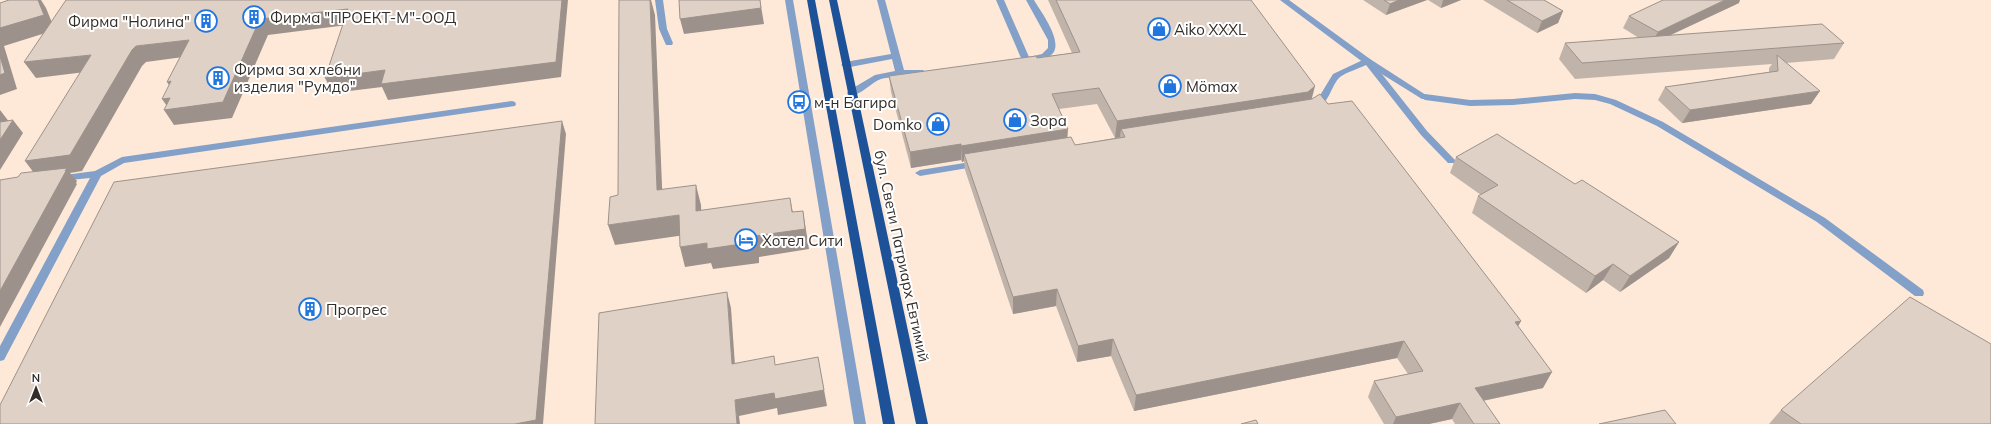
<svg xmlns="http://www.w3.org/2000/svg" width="1991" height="424" font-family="Mulish,sans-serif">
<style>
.built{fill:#fee9d9}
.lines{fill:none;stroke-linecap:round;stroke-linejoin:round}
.lane{fill:#83a0c9;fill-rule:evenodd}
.street{fill:#83a0c9;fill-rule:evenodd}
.primary{fill:#1d5299;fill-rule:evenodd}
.wall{fill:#c0b4aa;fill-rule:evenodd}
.shaded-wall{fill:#9c928b}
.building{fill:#dfd1c6;stroke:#9c928b}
.labels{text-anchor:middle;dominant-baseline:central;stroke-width:4;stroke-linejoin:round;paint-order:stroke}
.poi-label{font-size:15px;fill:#322d29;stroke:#fff;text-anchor:start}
.street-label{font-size:15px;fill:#322d29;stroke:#fff}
</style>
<rect width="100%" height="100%" fill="#fdfaf8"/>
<!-- built -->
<rect class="built" x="0" y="0" width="1991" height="424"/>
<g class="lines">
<!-- lane -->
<g class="lane">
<polygon points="655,0 663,0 667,29 673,43 672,45 666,45 659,29"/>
<path d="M877 0H885L904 70H923L927 73C923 77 891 76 881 79 871 82 859 98 848 95L847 93 848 91 875 75 895 71 892 59 845 68 841 65 845 62 891 54Z"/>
<path d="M996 0H1004L1029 57 1042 54 1048 48V40L1026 0H1034C1042 14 1073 53 1042 59 1036 60 1028 63 1021 62V58Z"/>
<path d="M1367 58 1370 59 1427 131 1454 159 1456 161 1454 163H1448L1421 135 1366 65C1358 69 1347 72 1340 77 1331 84 1327 113 1310 109L1308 107 1319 97 1333 74Z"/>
<polygon points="1575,93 1595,94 1616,100 1663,122 1825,218 1923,290 1924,293 1923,296 1915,296 1817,222 1657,126 1610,104 1595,100 1575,99 1513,105 1470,106 1425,100 1421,97 1425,94 1470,100 1513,99"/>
<polygon points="512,101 515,102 516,104 515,106 124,163 101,176 4,360 0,361 0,346 90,178 60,181 55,178 57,176 95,171 122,157"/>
<polygon points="977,161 982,164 980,166 920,176 915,173 920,170"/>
</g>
<!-- street -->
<g class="street">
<polygon points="785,0 793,0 866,424 854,424"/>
<polygon points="1280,0 1289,0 1370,59 1429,97 1428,99 1422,99 1364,63"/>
</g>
<!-- primary -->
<g class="primary">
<polygon points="807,0 815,0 895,424 883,424"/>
<polygon points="829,0 837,0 928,424 916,424"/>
</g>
</g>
<!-- wall -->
<g class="wall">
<path d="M1048 0H1251L1311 100 1328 104 1521 321 1518 326 1543 388 1483 401 1500 424H1455L1452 419 1429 424H1384L1368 397 1374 381 1408 374 1397 358 1134 411 1111 356 1077 362 1056 306 1013 314 965 170 964 161 962 162 961 160 911 168 891 92 889 76 1072 53ZM1097 104 1115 138 1120 137 1075 145 1067 138 1059 109Z"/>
<polygon points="1363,0 1427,0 1386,15"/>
<polygon points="1428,0 1461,0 1441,8"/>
<polygon points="1483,0 1544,0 1563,11 1558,23 1537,33"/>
<polygon points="1739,3 1671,35 1844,43 1834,59 1786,63 1811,104 1682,123 1658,100 1665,87 1769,72 1769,68 1772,64 1575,79 1559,59 1565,43 1639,38 1623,28 1629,16"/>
<polygon points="1456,157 1575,184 1679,242 1669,258 1620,292 1603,280 1586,293 1472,213 1478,196 1481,195 1450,173"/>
<polygon points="1781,410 1991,424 1769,424"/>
</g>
<!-- shaded-wall -->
<g class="shaded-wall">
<polygon points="38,0 41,0 46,8 55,30 4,46 17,89 0,95 0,28"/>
<polygon points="562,0 568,0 561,77 388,100 382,87 333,93 325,78 385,70"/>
<polygon points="650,0 651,0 655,15 663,210 657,190"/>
<polygon points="760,0 764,24 684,34 680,19"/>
<polygon points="1399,0 1427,0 1386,15 1390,4"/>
<polygon points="1443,0 1461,0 1441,8"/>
<polygon points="1725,0 1740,0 1739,3 1651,44 1658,32"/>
<polygon points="348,9 355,24 268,35 232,118 174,125 164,110 169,109 162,99 260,19"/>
<polygon points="1563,11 1558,23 1537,33 1542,21"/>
<polygon points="189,40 198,55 146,62 142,66 82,171 70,173 77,181 76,183 77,184 0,327 0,291 37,177 25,161 136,46"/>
<polygon points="91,55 102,70 36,78 24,62"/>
<polygon points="171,81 177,97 167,82"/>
<polygon points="1315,86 1311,102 1121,129 1120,137 1115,138 1117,121"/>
<polygon points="1820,91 1811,104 1682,123 1690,110"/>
<polygon points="0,110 10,123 13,120 23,133 0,170"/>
<polygon points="562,121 566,134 543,424 515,424"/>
<polygon points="1068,129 1067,145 964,154 964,161 962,162 961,146"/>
<polygon points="961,144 961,160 911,168 910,152"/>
<polygon points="696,185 701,205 702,232 696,211"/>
<polygon points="790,198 794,218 803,211 809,249 759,257 759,263 713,269 711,263 685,267 680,247 755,236 792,212"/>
<polygon points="679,215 685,235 615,245 608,225"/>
<polygon points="1679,242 1669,258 1620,292 1630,276"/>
<polygon points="1613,264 1603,280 1586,293 1595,276"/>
<polygon points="1057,289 1056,306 1013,314 1013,297"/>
<polygon points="727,292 731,308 736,380 732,364"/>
<polygon points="1521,321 1512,337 1515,322"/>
<polygon points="1113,339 1111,356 1077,362 1078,346"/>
<polygon points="1404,341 1397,358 1134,411 1136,395"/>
<polygon points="818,357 827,406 778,415 777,408 739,416 740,424 737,424 735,400"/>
<polygon points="1552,372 1543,388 1467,404 1475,388"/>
<polygon points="1460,403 1452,419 1429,424 1393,424 1396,417"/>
</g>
<!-- building -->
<g class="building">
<polygon points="9,0 38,0 44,15 0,28 0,3"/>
<polygon points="66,0 562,0 556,62 381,84 385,70 325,78 348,9 260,19 223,102 164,110 170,98 162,99 171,81 167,82 189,40 136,46 132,50 70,155 25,161 91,55 24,62"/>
<polygon points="619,0 650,0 657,190 696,185 696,211 790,198 792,212 803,211 805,229 755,236 755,242 707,249 707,243 680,247 679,215 608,225 610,197 618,195"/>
<polygon points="679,0 760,0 761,8 680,19"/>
<polygon points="1056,0 1251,0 1315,86 1308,92 1117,121 1099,88 1052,94 1068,129 961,146 961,144 910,152 889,76 1036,56 1037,58 1080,52"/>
<polygon points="1384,0 1399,0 1390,4"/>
<polygon points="1507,0 1544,0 1563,11 1542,21"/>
<polygon points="1663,0 1725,0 1658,32 1629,16"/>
<polygon points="1822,24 1844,43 1582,63 1565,43"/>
<polygon points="1777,55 1820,91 1690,110 1665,87 1778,71"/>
<polygon points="0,56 5,73 0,75"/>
<polygon points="1320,94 1328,104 1352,101 1521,321 1515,322 1552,372 1475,388 1500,424 1474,424 1460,403 1396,417 1374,381 1423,371 1404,341 1136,395 1113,339 1078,346 1057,289 1013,297 964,154 1071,137 1075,145 1125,137 1121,129 1312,99"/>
<polygon points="13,120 0,140 0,122"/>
<polygon points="562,121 536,420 515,424 0,424 0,405 114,182"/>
<polygon points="1497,134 1575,184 1582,180 1679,242 1630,276 1613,264 1595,276 1478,196 1498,185 1456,157"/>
<polygon points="67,168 65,171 66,171 0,291 0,180 18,177 21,173"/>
<polygon points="727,292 732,364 774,356 775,365 818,357 824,390 775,399 774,393 735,400 737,424 595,424 599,313"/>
<polygon points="1910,297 1991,344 1991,424 1801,424 1781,410"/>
<polygon points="1665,410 1676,424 1599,424"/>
<polygon points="1256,420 1258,424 1241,424"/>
</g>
<!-- icons -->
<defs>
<g id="building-ring" transform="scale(1.15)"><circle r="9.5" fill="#fff" stroke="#2075df" stroke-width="1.5"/><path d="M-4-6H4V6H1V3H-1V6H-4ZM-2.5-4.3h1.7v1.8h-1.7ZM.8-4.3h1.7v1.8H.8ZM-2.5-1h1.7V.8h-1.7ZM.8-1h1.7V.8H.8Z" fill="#2075df"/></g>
<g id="shop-ring" transform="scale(1.15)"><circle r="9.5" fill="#fff" stroke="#2075df" stroke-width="1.5"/><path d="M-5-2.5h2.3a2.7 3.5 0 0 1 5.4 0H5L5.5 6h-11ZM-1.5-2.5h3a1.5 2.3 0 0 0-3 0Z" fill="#2075df"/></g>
<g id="bus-ring" transform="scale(1.15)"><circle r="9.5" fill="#fff" stroke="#2075df" stroke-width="1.5"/><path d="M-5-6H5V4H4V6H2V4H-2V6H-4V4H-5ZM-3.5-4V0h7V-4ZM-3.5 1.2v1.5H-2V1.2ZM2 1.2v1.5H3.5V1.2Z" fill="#2075df"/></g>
<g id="hotel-ring" transform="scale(1.15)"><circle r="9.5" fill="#fff" stroke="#2075df" stroke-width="1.5"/><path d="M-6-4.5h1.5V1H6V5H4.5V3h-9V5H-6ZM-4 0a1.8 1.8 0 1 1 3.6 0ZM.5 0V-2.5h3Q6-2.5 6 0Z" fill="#2075df"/></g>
</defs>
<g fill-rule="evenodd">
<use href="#building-ring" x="254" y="17"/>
<use href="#building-ring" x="206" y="21"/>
<use href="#shop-ring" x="1159" y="29"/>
<use href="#building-ring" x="218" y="78"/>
<use href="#shop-ring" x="1170" y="86"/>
<use href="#bus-ring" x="799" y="102"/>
<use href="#shop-ring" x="1015" y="120"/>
<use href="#shop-ring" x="938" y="124"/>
<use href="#hotel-ring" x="746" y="240"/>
<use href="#building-ring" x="310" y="309"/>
</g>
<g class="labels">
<!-- poi labels -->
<g class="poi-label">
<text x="270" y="17">Фирма "ПРОЕКТ-М"-ООД</text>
<text x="190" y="21" text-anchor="end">Фирма "Нолина"</text>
<text x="1174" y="29">Aiko XXXL</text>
<text x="234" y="69">Фирма за хлебни<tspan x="234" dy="17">изделия "Румдо"</tspan></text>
<text x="1186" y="86">Mömax</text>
<text x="814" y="102">м-н Багира</text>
<text x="1030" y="120">Зора</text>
<text x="922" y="124" text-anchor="end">Domko</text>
<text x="762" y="240">Хотел Сити</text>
<text x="326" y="309">Прогрес</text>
</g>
<!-- street labels -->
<g class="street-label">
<text transform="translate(902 256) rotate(78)">бул. Свети Патриарх Евтимий</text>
</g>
</g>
<!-- north arrow -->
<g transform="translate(36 388)" stroke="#ffffff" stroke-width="3" paint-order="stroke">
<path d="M0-3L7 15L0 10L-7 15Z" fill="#322d29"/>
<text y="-6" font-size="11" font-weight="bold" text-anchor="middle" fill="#322d29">N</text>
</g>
</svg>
